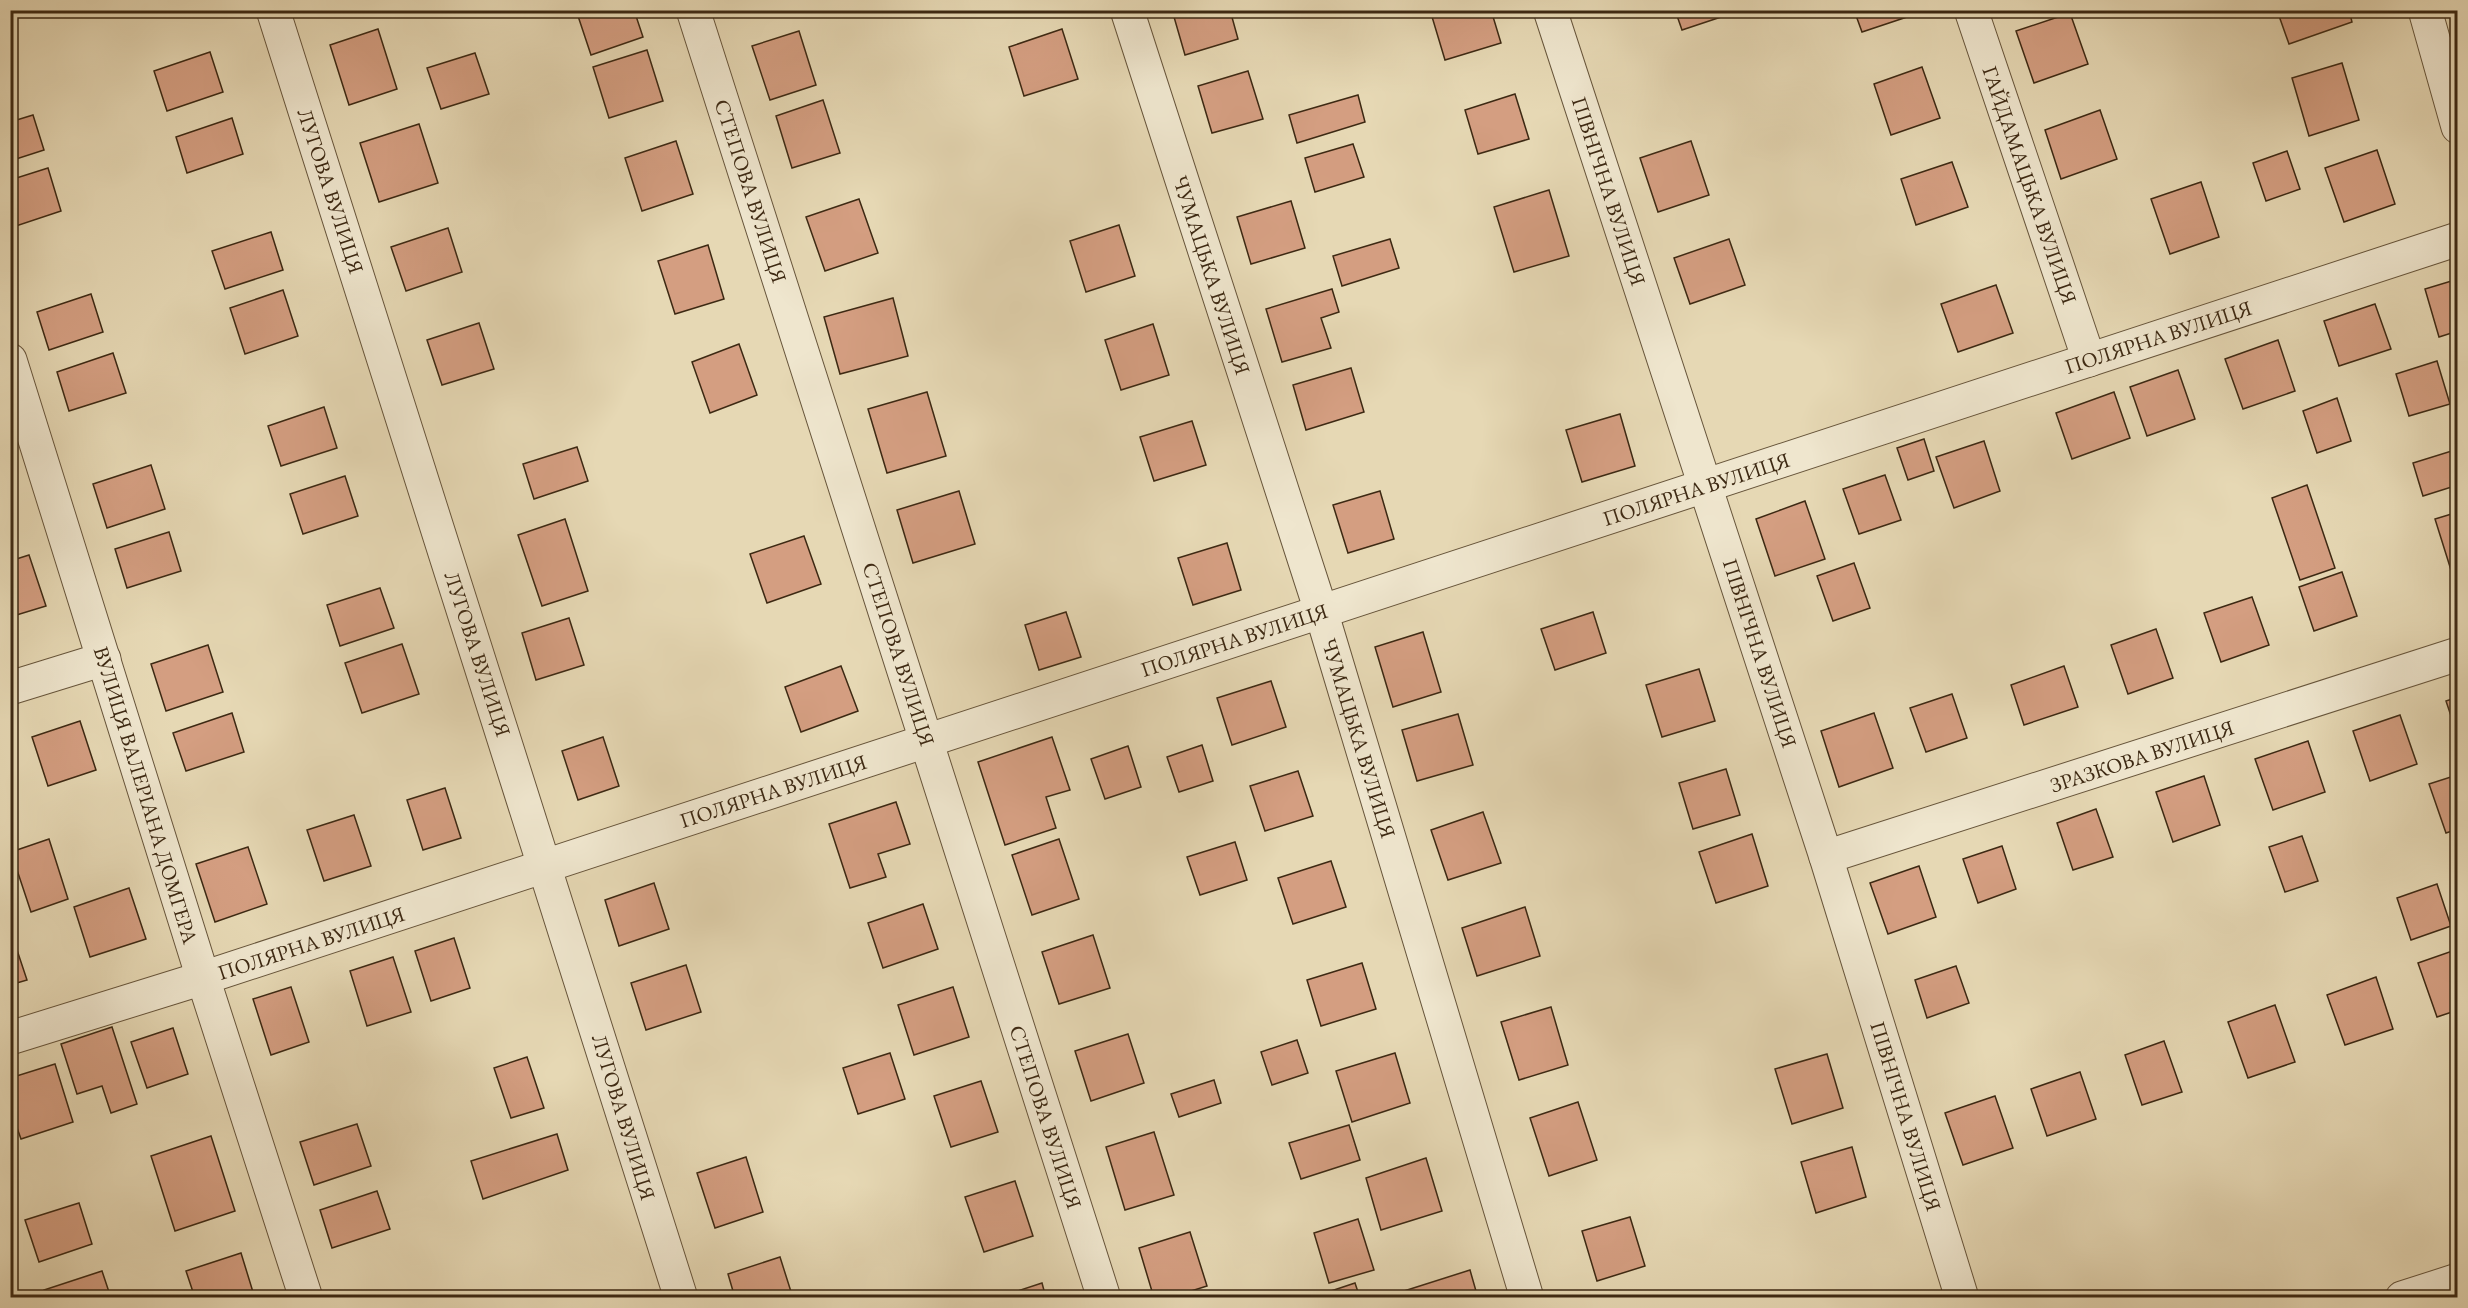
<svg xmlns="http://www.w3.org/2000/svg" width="2468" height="1308" font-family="'EB Garamond',serif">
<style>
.building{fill:#d49e81;stroke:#3d2913;stroke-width:1.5}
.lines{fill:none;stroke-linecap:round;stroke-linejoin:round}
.minor-casing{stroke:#67553b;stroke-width:35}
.tertiary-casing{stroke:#67553b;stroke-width:35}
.minor{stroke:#efe6ce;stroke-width:33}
.tertiary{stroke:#efe6ce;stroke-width:33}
.labels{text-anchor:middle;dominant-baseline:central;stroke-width:4.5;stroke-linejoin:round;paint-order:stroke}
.street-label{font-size:21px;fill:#3d2913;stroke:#efe6ce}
</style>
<rect width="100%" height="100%" fill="#e6d8b4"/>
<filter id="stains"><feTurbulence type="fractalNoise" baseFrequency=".00333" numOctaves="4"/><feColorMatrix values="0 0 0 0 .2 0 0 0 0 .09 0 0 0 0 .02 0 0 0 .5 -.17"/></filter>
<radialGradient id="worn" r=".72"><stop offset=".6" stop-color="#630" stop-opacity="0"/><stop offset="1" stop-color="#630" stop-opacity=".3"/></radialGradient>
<!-- building -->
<g class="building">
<polygon points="576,10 634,10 643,37 591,55"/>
<polygon points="1172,10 1230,10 1238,39 1185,55"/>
<polygon points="1430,10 1491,10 1501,43 1445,60"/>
<polygon points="1675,10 1735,10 1736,12 1682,30"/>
<polygon points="1854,10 1904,10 1907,17 1862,32"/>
<polygon points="2284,10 2349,10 2352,22 2289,44 2278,13"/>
<polygon points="2070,13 2088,64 2034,83 2016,31"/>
<polygon points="378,29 397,89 349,105 330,45"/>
<polygon points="1062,29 1078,79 1024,96 1009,47"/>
<polygon points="799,31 816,85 770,100 752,46"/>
<polygon points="647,50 663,101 609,118 593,67"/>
<polygon points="210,52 223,92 167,111 154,71"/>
<polygon points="475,53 489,94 441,109 427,68"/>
<polygon points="2342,63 2359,120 2309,136 2292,78"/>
<polygon points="1922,67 1940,118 1891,135 1874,84"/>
<polygon points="1248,71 1263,119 1212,133 1198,86"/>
<polygon points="1515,94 1529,139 1478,154 1465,110"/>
<polygon points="1358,95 1365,122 1297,143 1289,115"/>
<polygon points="823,100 840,153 792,168 776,116"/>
<polygon points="2100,110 2117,159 2061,179 2045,130"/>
<polygon points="33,115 44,150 10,161 10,122"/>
<polygon points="232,118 243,154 187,173 176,137"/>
<polygon points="419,124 438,183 379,202 360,143"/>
<polygon points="676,141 693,194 642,211 625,158"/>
<polygon points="1691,141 1709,195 1658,212 1640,158"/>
<polygon points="1353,144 1364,177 1315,192 1305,158"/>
<polygon points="2377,150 2395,204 2344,222 2325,168"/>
<polygon points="2287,151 2300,189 2266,201 2253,163"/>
<polygon points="1952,162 1968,207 1916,225 1901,179"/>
<polygon points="48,168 61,211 10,228 10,180"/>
<polygon points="2201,182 2219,237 2170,254 2151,199"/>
<polygon points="1549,190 1569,256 1514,272 1494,207"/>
<polygon points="859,199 878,253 825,271 806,217"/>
<polygon points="1291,201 1305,248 1251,264 1237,217"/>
<polygon points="1119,225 1135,276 1086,292 1070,241"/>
<polygon points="448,228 462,272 406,291 391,247"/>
<polygon points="271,232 283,270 225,289 212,251"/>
<polygon points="1390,239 1399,268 1342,286 1333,256"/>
<polygon points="1729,239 1745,285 1690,304 1674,258"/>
<polygon points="708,245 724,299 675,314 658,261"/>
<polygon points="2458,279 2458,331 2439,337 2425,289"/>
<polygon points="1996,285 2013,333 1958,352 1941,304"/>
<polygon points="1332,289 1339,312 1321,318 1331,348 1282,362 1266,309"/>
<polygon points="283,290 298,336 245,354 230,308"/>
<polygon points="91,294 103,332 49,350 37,312"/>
<polygon points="893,298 908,356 840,374 824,317"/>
<polygon points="2375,304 2391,349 2339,366 2324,321"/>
<polygon points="479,323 494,369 442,385 427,340"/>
<polygon points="1153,324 1169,375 1121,390 1105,340"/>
<polygon points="2278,340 2295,391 2243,409 2225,359"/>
<polygon points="739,344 757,395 710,413 692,362"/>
<polygon points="113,353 126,393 69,411 57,372"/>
<polygon points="2437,361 2450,404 2409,416 2396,374"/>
<polygon points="1351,368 1364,412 1306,430 1293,385"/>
<polygon points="2178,370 2195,419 2147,436 2130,387"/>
<polygon points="927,392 946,456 887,473 868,409"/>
<polygon points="2114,392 2130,438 2072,459 2056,413"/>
<polygon points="2337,398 2351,441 2317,453 2303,411"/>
<polygon points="324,407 337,448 281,466 268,426"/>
<polygon points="1620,414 1635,466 1582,482 1566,430"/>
<polygon points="1192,421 1206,465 1154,481 1140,437"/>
<polygon points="1924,439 1934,471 1908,480 1897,448"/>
<polygon points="1984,441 2000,491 1954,508 1936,457"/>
<polygon points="577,447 588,481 534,499 523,464"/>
<polygon points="2458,449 2458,485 2423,496 2413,463"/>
<polygon points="151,465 165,509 107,528 93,484"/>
<polygon points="1885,475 1901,520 1859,534 1843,489"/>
<polygon points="345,476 358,516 303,534 290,494"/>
<polygon points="2307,485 2335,568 2300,580 2272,498"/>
<polygon points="959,491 975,544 913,563 897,510"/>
<polygon points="1380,491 1394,539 1348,553 1333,505"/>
<polygon points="1805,501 1825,559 1775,576 1756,519"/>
<polygon points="2458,512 2458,568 2451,570 2435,519"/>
<polygon points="565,519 588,591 542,606 518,535"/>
<polygon points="169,532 181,571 127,588 115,549"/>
<polygon points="804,536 821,584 767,603 750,554"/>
<polygon points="1227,543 1241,590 1193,605 1178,558"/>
<polygon points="29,555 46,606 10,617 10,561"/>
<polygon points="1854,563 1870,608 1833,621 1817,576"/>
<polygon points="2342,572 2357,616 2314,631 2299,587"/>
<polygon points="380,588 394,628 340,646 327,605"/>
<polygon points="2252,597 2269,645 2221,662 2204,613"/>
<polygon points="1066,612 1081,657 1039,670 1025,625"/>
<polygon points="1593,612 1606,653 1555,670 1541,629"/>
<polygon points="569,618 584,665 536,680 522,633"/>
<polygon points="2156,629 2173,678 2128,694 2111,645"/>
<polygon points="1423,632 1441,692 1393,707 1375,647"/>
<polygon points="402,644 419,694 362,713 345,663"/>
<polygon points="208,645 223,692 166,711 151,664"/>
<polygon points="841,666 858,711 801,732 785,687"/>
<polygon points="2064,666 2078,707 2024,725 2011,685"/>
<polygon points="1699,669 1715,721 1662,737 1646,685"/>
<polygon points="1271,681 1286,727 1232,745 1217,698"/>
<polygon points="1952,694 1967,738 1926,752 1910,708"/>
<polygon points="2458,697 2458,737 2446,701"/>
<polygon points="232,713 244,752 186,771 173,733"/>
<polygon points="1874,713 1893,768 1839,787 1821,731"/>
<polygon points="1458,714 1473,765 1417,781 1402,730"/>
<polygon points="2400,715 2417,764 2370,781 2353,731"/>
<polygon points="80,721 96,770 48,786 32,737"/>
<polygon points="603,737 619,786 578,800 562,751"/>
<polygon points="1052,737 1070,790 1046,797 1056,828 1005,845 978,762"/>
<polygon points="2308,741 2325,792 2273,810 2255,759"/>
<polygon points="1202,745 1213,781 1179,792 1167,757"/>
<polygon points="1128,746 1141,787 1105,799 1091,759"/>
<polygon points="1726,769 1740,815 1693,829 1679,783"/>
<polygon points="1298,771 1313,816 1265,831 1250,786"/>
<polygon points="2457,775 2458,829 2446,833 2429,784"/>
<polygon points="2204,776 2220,825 2173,842 2156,792"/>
<polygon points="445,788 461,838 423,850 407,800"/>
<polygon points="896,802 910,844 878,854 886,877 850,888 829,824"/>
<polygon points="2096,809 2113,857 2073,870 2057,823"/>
<polygon points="1483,812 1501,863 1448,880 1431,830"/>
<polygon points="354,815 371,866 324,881 307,830"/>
<polygon points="1752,834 1768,886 1716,903 1699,852"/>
<polygon points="2302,836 2318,881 2285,892 2269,847"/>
<polygon points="49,839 68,899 31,912 11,852"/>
<polygon points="1059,839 1079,899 1032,915 1012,855"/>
<polygon points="1235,842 1247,880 1200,895 1187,857"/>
<polygon points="2002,846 2016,889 1978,903 1963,859"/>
<polygon points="248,847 267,904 215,922 196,864"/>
<polygon points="1331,861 1346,907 1293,924 1278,878"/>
<polygon points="1919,866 1936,917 1888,934 1870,883"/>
<polygon points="654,883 669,929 619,946 605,900"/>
<polygon points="2437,884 2451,926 2411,940 2397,898"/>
<polygon points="129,888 146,939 90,957 74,907"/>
<polygon points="923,904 938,949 883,968 868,923"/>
<polygon points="1525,907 1540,956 1477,976 1462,928"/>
<polygon points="10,929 27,980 10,985"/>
<polygon points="1093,935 1110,988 1059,1004 1042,952"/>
<polygon points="454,938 470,988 431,1001 415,951"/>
<polygon points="2458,949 2458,1010 2437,1017 2418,963"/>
<polygon points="393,957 411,1012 367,1026 350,971"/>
<polygon points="1362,963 1376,1009 1321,1026 1307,980"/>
<polygon points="686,965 701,1012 646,1030 631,983"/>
<polygon points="1956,966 1969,1003 1927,1018 1915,980"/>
<polygon points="2376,977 2393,1029 2345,1045 2327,995"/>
<polygon points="291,987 309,1042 271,1055 253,999"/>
<polygon points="953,987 969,1037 914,1055 898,1005"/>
<polygon points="2275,1005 2295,1062 2248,1078 2228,1022"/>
<polygon points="1551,1007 1568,1065 1519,1080 1501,1022"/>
<polygon points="112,1027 137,1104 111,1113 102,1086 77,1094 61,1044"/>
<polygon points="173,1028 188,1074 147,1088 131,1042"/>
<polygon points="1128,1034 1144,1083 1091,1101 1075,1051"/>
<polygon points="1297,1040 1308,1073 1272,1085 1261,1052"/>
<polygon points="2164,1041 2182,1092 2142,1105 2125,1055"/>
<polygon points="890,1053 905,1099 858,1114 843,1068"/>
<polygon points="1395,1053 1410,1103 1352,1122 1336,1071"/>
<polygon points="1827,1054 1843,1108 1792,1124 1775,1069"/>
<polygon points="527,1057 544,1108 511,1118 494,1068"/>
<polygon points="55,1064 73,1122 21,1139 10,1108 10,1078"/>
<polygon points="2080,1072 2096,1119 2047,1136 2031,1089"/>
<polygon points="1214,1080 1221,1103 1179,1117 1171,1094"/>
<polygon points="981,1081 998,1132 951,1147 934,1096"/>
<polygon points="1995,1096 2013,1148 1963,1165 1945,1113"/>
<polygon points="1578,1102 1597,1160 1549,1176 1530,1118"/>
<polygon points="357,1124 371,1166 314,1185 300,1142"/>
<polygon points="1349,1125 1360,1160 1301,1179 1289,1143"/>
<polygon points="1154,1132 1174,1195 1125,1210 1106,1147"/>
<polygon points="557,1134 568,1170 483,1199 471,1161"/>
<polygon points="211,1136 235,1211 175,1231 151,1156"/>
<polygon points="1852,1147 1866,1197 1816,1213 1801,1162"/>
<polygon points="746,1157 763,1212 715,1228 697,1173"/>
<polygon points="1426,1158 1442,1211 1381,1230 1366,1178"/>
<polygon points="1015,1181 1033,1236 984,1252 965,1197"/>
<polygon points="377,1191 390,1229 332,1248 320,1210"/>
<polygon points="79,1203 92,1244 39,1262 25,1220"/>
<polygon points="1630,1217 1645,1266 1597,1281 1582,1231"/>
<polygon points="1358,1219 1374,1270 1329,1283 1314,1233"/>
<polygon points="1190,1232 1207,1286 1169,1298 1154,1298 1139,1248"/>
<polygon points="241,1253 253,1292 235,1298 195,1298 186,1271"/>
<polygon points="780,1257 793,1298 735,1298 728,1274"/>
<polygon points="1470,1270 1478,1298 1382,1298"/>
<polygon points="102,1271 111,1298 46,1298 44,1290"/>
<polygon points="1042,1283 1046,1298 996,1298"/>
<polygon points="1355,1283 1360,1298 1310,1298"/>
</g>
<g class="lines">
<!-- minor casing -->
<g class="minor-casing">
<g id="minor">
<polyline points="273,10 681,1298"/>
<polyline points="693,10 1104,1298"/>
<polyline points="1127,10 1321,611 1527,1298"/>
<polyline points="1550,10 1826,857 1962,1298"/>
<polyline points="1971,10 2089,360"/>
<polyline points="2425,10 2458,127"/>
<polyline points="10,360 203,978 306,1298"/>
<polyline points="10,688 104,659"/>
<polyline points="1826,857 2458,654"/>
<polyline points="10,1038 203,978 2458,239"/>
</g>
</g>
<!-- tertiary casing -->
<g class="tertiary-casing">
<polyline id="tertiary" points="2402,1298 2458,1280"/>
</g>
<!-- minor -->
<use href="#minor" class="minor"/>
<!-- tertiary -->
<use href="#tertiary" class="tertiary"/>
</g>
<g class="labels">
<!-- street labels -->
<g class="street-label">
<text transform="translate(2030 185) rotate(71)">ГАЙДАМАЦЬКА ВУЛИЦЯ</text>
<text transform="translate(331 191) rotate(72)">ЛУГОВА ВУЛИЦЯ</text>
<text transform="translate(751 191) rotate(72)">СТЕПОВА ВУЛИЦЯ</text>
<text transform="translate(1609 191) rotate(72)">ПІВНІЧНА ВУЛИЦЯ</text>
<text transform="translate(1212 275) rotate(72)">ЧУМАЦЬКА ВУЛИЦЯ</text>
<text transform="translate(2158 337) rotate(-18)">ПОЛЯРНА ВУЛИЦЯ</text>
<text transform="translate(1696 489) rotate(-18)">ПОЛЯРНА ВУЛИЦЯ</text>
<text transform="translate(1234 640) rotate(-18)">ПОЛЯРНА ВУЛИЦЯ</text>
<text transform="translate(1760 653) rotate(72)">ПІВНІЧНА ВУЛИЦЯ</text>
<text transform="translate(478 654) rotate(72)">ЛУГОВА ВУЛИЦЯ</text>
<text transform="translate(899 654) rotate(72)">СТЕПОВА ВУЛИЦЯ</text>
<text transform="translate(1359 738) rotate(73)">ЧУМАЦЬКА ВУЛИЦЯ</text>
<text transform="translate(2142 756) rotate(-18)">ЗРАЗКОВА ВУЛИЦЯ</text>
<text transform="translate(773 791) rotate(-18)">ПОЛЯРНА ВУЛИЦЯ</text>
<text transform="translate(146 795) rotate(73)">ВУЛИЦЯ ВАЛЕРІАНА ДОМГЕРА</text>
<text transform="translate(311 943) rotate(-18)">ПОЛЯРНА ВУЛИЦЯ</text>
<text transform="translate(1906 1116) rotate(73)">ПІВНІЧНА ВУЛИЦЯ</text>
<text transform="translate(624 1117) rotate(73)">ЛУГОВА ВУЛИЦЯ</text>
<text transform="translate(1046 1117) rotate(72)">СТЕПОВА ВУЛИЦЯ</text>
</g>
</g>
<!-- margin -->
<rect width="2468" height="1308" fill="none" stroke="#e6d8b4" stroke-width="36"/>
<rect x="12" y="12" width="2444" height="1284" fill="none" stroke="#3d2913" stroke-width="3"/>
<rect x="18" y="18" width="2432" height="1272" fill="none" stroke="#3d2913" stroke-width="1.5"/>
<rect width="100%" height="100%" filter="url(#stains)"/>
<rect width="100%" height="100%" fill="url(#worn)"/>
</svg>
